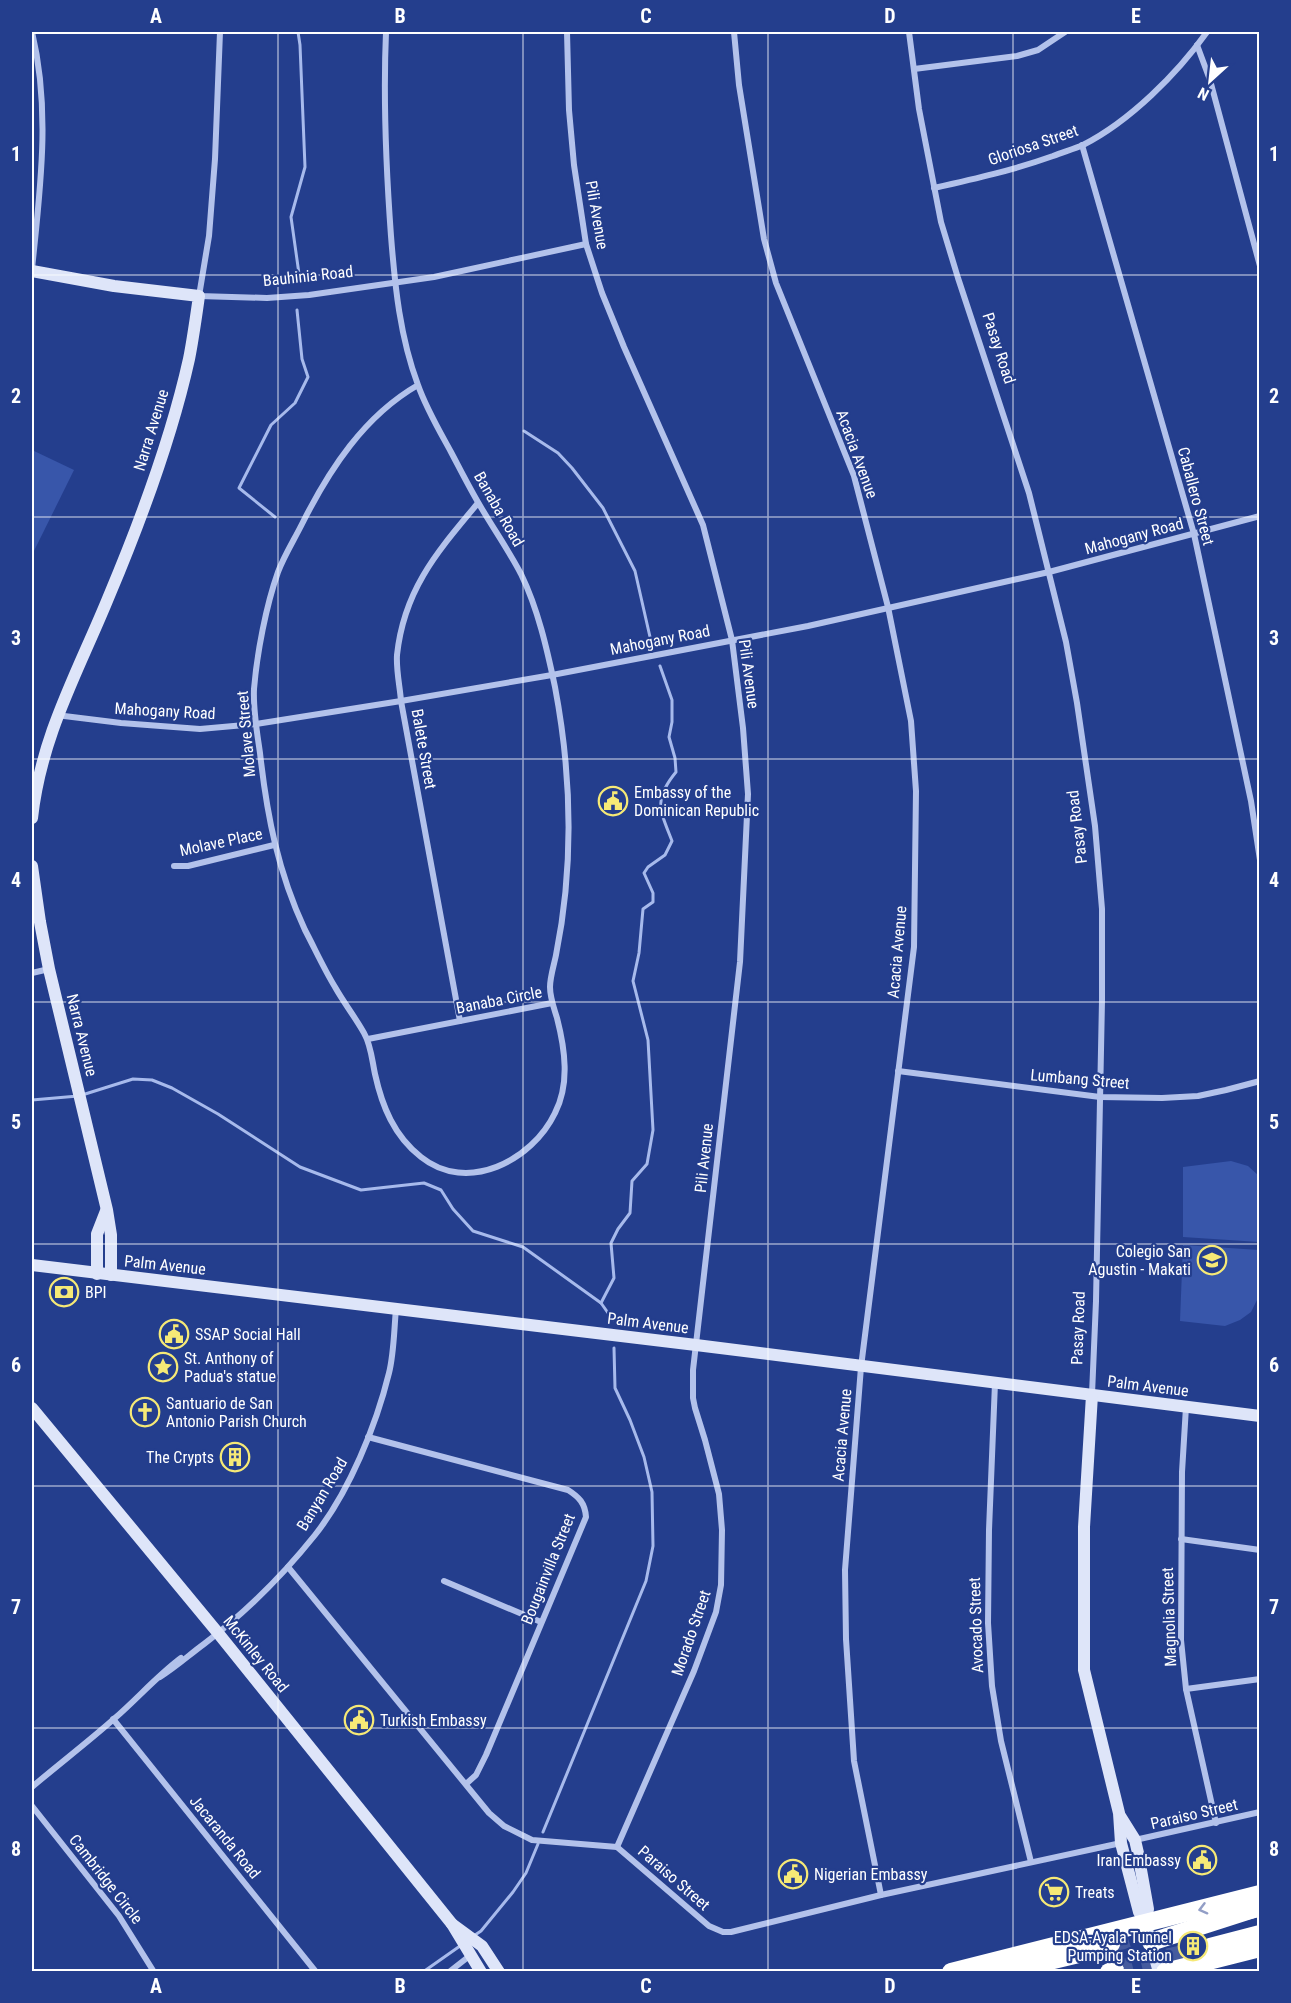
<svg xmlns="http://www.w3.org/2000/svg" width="1291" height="2003" font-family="'Roboto Condensed',sans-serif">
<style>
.park{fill:#3856aa}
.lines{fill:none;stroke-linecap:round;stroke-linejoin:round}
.stream{stroke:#a7baec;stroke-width:3}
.highway-tunnel{stroke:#455b9e;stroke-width:18;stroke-dasharray:18 9;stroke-linecap:butt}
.street{stroke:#b3c2eb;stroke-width:6}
.secondary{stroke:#dee5f9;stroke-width:12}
.highway{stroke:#fff;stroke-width:18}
.tram{stroke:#fff;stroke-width:1.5}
.oneway{stroke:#929ec6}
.grid{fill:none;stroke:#fff;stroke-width:1.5;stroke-opacity:0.55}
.labels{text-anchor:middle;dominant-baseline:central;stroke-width:4.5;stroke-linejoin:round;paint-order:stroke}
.street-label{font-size:16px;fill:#fff;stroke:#243e8d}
.poi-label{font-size:16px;fill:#fff;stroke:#243e8d;text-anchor:start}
.neatline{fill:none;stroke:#fff;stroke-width:2}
.grid-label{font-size:20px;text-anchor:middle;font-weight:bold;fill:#fff}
</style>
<rect width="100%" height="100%" fill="#243e8d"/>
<!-- park -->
<g class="park">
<polygon points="32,450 74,470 32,555"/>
<polygon points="1231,1161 1248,1166 1259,1176 1259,1242 1183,1237 1183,1167"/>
<polygon points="1183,1245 1259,1250 1259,1296 1251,1312 1240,1320 1225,1326 1180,1321"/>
</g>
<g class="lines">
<!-- stream -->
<g class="stream">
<polyline points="298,32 300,45 305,167 291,217 300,281"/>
<polyline points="524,431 558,453 572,468 603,508 635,571 650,637"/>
<polyline points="275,517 239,488 271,425 295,403 308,377 302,359 297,310"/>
<polyline points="82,1095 133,1079 152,1080 172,1088 218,1114 300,1167 361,1190 424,1183 441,1190 453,1209 473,1231 523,1247 601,1303 613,1320"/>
<polyline points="32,1100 78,1096"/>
<path d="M601 1303 614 1278 611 1243 618 1229 630 1213 632 1181 647 1164 653 1130 648 1040 633 981 639 953 643 909 653 902V893L644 873 648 867 665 855 672 841C660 810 653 800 676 772L675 758 669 737 672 722V700L660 666"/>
<polyline points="543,1832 646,1581 653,1546 652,1492 644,1457 630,1420 615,1388 614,1348"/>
<polyline points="475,1935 481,1931 513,1892 526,1873 538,1844"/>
<polyline points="423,1972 460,1946"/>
</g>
<!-- highway-tunnel -->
<g class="highway-tunnel">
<polyline points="1111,1944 1199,1917"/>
<polyline points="1115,1970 1200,1950"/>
</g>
<!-- street -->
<g class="street">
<path d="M32 32C51 111 40 190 32 269"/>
<polyline points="220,32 215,159 209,236 199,296 267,298 309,295 434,277 586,244"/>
<path d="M386 32C383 100 386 168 391 236 395 287 400 337 418 385 426 408 439 430 451 452 461 471 471 491 482 509 495 531 509 551 521 574 538 609 547 649 555 687 572 777 574 866 556 955 554 965 550 977 550 987 550 998 554 1008 557 1018 565 1049 570 1084 555 1113 532 1161 467 1194 421 1157 394 1136 382 1106 375 1074 372 1060 371 1045 364 1033 355 1017 344 1003 335 987 324 969 315 949 305 930 278 872 267 816 260 753 257 732 253 710 254 689 257 653 266 606 278 572 284 556 294 540 302 524 329 470 364 416 418 385"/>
<polyline points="567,32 569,110 574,165 586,244 602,293 624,347 703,525 732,640 743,728 748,794 740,962 693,1370 693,1398 695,1408 705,1440 719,1494 722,1530 721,1585 716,1612 694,1671 617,1847"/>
<polyline points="734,32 739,85 764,239 776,283 854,476 888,607 911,721 916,791 914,947 861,1367 845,1570 846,1639 854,1761 881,1895"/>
<polyline points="909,32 919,109 941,222 958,278 1029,493 1066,642 1077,703 1095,826 1102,909 1102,1000 1096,1301 1092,1394"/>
<polyline points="1197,45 1210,80 1260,266"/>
<polyline points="914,69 1017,56 1038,50 1065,32"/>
<polyline points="1082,145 1194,534 1251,801 1260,860"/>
<path d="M934 188C974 179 1014 170 1053 156 1063 152 1074 149 1083 145 1130 121 1177 74 1207 32"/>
<polyline points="56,715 121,723 200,729 256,724 401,701 552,675 808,626 1049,572 1260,516"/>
<polyline points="174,866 188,866 274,845"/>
<polyline points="32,973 49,969"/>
<path d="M460 1021 401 701C400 687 396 670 397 655 404 589 438 551 478 503"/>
<polyline points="368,1039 552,1003"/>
<polyline points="898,1071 1100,1097 1162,1098 1198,1096 1226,1090 1260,1081"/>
<polyline points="995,1383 989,1530 988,1623 992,1686 1001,1741 1031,1862"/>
<polyline points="1186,1407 1182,1472 1181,1640 1186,1689 1216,1823"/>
<path d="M368 1437 568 1490C579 1497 585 1503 586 1517L486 1755 476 1775 466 1784"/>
<polyline points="1181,1539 1260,1550"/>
<polyline points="288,1567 489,1813 504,1826 532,1840 617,1847 709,1926 723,1932 731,1932 881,1895 1121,1843"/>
<polyline points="444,1581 541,1622"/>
<path d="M160 1677C176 1667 189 1655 204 1644 245 1613 283 1575 315 1535 349 1492 376 1426 389 1373 394 1353 394 1330 396 1309"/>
<polyline points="1186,1689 1260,1679"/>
<polyline points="113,1719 316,1972"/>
<path d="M32 1787C59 1764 88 1742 115 1718 137 1699 157 1676 181 1658"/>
<polyline points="32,1806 119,1916 154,1972"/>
<polyline points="1135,1840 1260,1812"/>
<polyline points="449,1972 472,1954"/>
</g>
<!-- secondary -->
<g class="secondary">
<path d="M32 271 114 286 199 296C196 317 193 339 189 359 171 440 141 520 109 596 78 672 41 736 32 818"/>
<polyline points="32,866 40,922 49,969 107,1210 111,1235 111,1275"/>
<polyline points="32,1265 696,1345 1260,1416"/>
<polyline points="97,1274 97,1234 106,1211"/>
<polyline points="1092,1395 1084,1527 1084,1670 1119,1813 1121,1843 1139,1912 1145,1923 1159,1972"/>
<polyline points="32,1408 218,1633 452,1924 481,1972"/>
<polyline points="1120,1816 1135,1840 1138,1853 1148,1909 1145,1923"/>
<polyline points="452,1924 482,1946 499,1972"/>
</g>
<!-- highway -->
<g class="highway">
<polyline points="1151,1942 1260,1907"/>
<polyline points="1210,1947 1260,1934"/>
<polyline points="951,1972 1260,1894"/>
<polyline points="1003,1972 1104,1948 1111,1944"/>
<polyline points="1109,1972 1115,1970"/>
<polyline points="1165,1972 1260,1948"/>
</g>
<!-- tram -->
<g class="tram">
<polyline points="1198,1931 1260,1916"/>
<polyline points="1037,1972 1117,1951"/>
</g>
</g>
<!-- one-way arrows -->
<defs><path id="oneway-chevron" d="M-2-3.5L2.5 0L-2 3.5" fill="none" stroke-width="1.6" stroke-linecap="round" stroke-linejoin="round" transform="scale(1.5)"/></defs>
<use class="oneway" href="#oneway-chevron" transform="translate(1203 1909) rotate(165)"/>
<!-- grid -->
<path class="grid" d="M278 32V1972M523 32V1972M768 32V1972M1013 32V1972M32 275H1260M32 517H1260M32 759H1260M32 1002H1260M32 1244H1260M32 1486H1260M32 1728H1260"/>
<!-- icons -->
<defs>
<g id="civic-ring" transform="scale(1.5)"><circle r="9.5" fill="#243e8d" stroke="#f6e976" stroke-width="1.5"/><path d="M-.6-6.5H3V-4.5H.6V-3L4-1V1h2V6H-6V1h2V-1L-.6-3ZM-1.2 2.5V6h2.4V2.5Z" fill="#f6e976"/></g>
<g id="school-ring" transform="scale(1.5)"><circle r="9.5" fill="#243e8d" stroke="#f6e976" stroke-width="1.5"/><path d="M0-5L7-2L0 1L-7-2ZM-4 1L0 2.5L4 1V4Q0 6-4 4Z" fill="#f6e976"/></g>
<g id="bank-ring" transform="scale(1.5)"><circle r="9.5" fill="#243e8d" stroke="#f6e976" stroke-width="1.5"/><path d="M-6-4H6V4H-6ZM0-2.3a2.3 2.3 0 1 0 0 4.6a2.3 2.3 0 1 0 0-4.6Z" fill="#f6e976"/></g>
<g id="sight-ring" transform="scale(1.5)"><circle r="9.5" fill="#243e8d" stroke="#f6e976" stroke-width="1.5"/><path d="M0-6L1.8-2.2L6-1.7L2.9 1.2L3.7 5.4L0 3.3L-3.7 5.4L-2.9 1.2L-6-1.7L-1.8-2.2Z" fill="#f6e976"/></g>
<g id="church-ring" transform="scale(1.5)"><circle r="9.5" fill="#243e8d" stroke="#f6e976" stroke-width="1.5"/><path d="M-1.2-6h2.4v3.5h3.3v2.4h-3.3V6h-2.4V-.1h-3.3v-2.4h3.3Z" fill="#f6e976"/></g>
<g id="building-ring" transform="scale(1.5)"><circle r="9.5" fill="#243e8d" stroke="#f6e976" stroke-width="1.5"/><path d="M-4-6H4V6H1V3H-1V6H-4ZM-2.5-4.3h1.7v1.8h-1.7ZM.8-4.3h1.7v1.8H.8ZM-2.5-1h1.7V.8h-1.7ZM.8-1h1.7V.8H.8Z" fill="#f6e976"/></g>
<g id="supermarket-ring" transform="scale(1.5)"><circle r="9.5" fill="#243e8d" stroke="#f6e976" stroke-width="1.5"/><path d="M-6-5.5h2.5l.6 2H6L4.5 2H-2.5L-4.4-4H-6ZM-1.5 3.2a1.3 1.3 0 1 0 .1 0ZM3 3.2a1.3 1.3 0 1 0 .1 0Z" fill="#f6e976"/></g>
</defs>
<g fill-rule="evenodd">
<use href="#civic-ring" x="613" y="801"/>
<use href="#school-ring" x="1212" y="1260"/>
<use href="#bank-ring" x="64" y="1292"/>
<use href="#civic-ring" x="174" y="1334"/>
<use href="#sight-ring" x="163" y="1367"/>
<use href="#church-ring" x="145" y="1412"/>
<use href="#building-ring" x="235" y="1457"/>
<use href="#civic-ring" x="359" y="1720"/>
<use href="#civic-ring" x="1202" y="1860"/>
<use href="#civic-ring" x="793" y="1874"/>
<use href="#supermarket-ring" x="1054" y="1892"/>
<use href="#building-ring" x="1193" y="1946"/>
</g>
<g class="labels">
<!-- street labels -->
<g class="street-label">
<text transform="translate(1033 145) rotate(-19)">Gloriosa Street</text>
<text transform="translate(597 215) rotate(80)">Pili Avenue</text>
<text transform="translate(308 276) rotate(-6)">Bauhinia Road</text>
<text transform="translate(999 348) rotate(72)">Pasay Road</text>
<text transform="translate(151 430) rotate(-73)">Narra Avenue</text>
<text transform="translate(857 454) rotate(70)">Acacia Avenue</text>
<text transform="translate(1196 496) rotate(75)">Caballero Street</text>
<text transform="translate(499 509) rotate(60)">Banaba Road</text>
<text transform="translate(1134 536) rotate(-15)">Mahogany Road</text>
<text transform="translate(660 640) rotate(-11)">Mahogany Road</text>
<text transform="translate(749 674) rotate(82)">Pili Avenue</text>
<text transform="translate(165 711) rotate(3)">Mahogany Road</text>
<text transform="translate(246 734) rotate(-95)">Molave Street</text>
<text transform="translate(424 749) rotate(80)">Balete Street</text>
<text transform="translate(1077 827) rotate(-97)">Pasay Road</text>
<text transform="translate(221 842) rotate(-12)">Molave Place</text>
<text transform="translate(897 952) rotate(-85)">Acacia Avenue</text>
<text transform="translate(499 1000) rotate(-11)">Banaba Circle</text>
<text transform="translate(82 1035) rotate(76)">Narra Avenue</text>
<text transform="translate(1080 1079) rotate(5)">Lumbang Street</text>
<text transform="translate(704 1158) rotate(-84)">Pili Avenue</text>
<text transform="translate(165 1265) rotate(6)">Palm Avenue</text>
<text transform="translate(648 1323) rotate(7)">Palm Avenue</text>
<text transform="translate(1078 1328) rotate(-88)">Pasay Road</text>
<text transform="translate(1148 1386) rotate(7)">Palm Avenue</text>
<text transform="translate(842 1435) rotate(-85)">Acacia Avenue</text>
<text transform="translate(322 1494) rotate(-59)">Banyan Road</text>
<text transform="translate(548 1569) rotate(-68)">Bougainvilla Street</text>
<text transform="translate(1169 1617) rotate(-92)">Magnolia Street</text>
<text transform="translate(976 1625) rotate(-92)">Avocado Street</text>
<text transform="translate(691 1633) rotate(-71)">Morado Street</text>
<text transform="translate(256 1654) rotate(51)">McKinley Road</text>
<text transform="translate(1194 1814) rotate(-13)">Paraiso Street</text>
<text transform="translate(225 1837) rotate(51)">Jacaranda Road</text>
<text transform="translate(674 1878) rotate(41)">Paraiso Street</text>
<text transform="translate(106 1879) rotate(52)">Cambridge Circle</text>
</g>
<!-- poi labels -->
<g class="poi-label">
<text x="634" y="792">Embassy of the<tspan x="634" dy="18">Dominican Republic</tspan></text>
<text x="1191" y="1251" text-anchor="end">Colegio San<tspan x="1191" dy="18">Agustin - Makati</tspan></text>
<text x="85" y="1292">BPI</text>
<text x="195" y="1334">SSAP Social Hall</text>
<text x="184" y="1358">St. Anthony of<tspan x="184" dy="18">Padua's statue</tspan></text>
<text x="166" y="1403">Santuario de San<tspan x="166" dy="18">Antonio Parish Church</tspan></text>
<text x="214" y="1457" text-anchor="end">The Crypts</text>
<text x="380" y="1720">Turkish Embassy</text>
<text x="1181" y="1860" text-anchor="end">Iran Embassy</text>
<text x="814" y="1874">Nigerian Embassy</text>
<text x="1075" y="1892">Treats</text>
<text x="1172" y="1937" text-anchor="end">EDSA-Ayala Tunnel<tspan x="1172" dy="18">Pumping Station</tspan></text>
</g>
</g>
<!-- border -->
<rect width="1291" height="2003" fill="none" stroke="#243e8d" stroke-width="66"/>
<!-- north arrow -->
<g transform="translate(1210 81) rotate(207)" stroke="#243e8d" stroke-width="4.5" paint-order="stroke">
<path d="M0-4.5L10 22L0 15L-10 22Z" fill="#ffffff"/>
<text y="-9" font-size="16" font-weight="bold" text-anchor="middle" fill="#ffffff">N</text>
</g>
<rect x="33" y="33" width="1225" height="1937" class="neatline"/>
<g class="grid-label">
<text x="156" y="23">A</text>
<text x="400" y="23">B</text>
<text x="646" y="23">C</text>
<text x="890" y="23">D</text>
<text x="1136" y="23">E</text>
<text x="16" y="161">1</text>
<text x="1274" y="161">1</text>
<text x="16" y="403">2</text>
<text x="1274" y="403">2</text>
<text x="16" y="645">3</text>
<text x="1274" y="645">3</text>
<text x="16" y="887">4</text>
<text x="1274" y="887">4</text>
<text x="16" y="1129">5</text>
<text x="1274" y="1129">5</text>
<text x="16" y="1372">6</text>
<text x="1274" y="1372">6</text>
<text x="16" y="1614">7</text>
<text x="1274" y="1614">7</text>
<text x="16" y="1856">8</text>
<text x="1274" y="1856">8</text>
<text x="156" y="1993">A</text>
<text x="400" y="1993">B</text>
<text x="646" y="1993">C</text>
<text x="890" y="1993">D</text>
<text x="1136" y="1993">E</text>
</g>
</svg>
